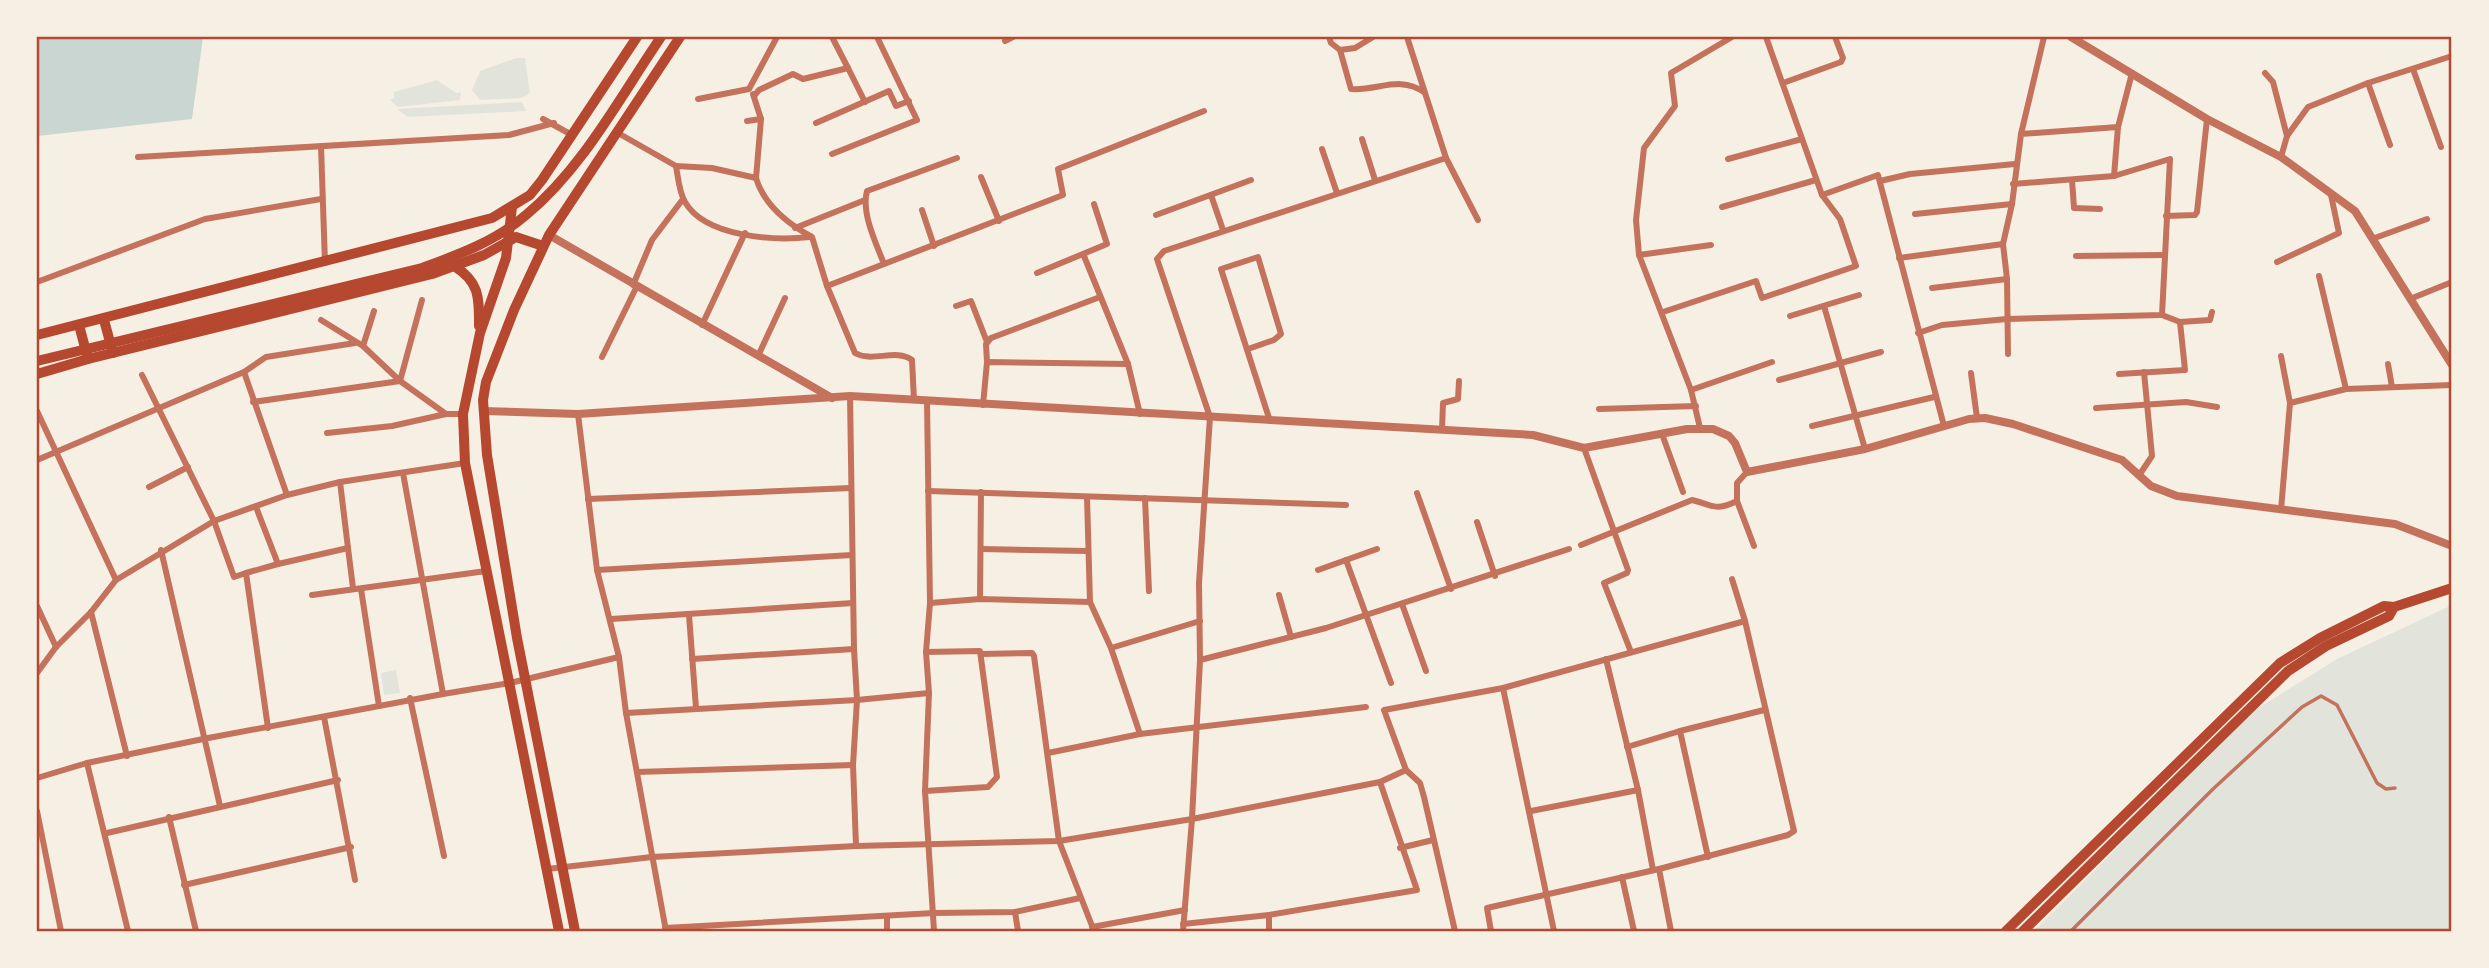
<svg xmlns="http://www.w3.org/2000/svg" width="2489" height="968" font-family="'DM Sans',sans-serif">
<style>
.green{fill:#e2e4dc}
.water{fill:#c9d6d2}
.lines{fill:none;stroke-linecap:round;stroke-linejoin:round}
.service{stroke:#c5725c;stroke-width:3.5}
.minor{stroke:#c5725c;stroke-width:6}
.tertiary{stroke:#c5725c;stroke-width:8}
.secondary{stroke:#b5482f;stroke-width:10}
.primary{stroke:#b5482f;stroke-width:10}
.trunk{stroke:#b5482f;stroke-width:10}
.neatline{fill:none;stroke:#b5482f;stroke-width:2.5}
</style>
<rect width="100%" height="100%" fill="#f6efe4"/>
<!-- green -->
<g class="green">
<polygon points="516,58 525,58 530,93 522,98 480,100 472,90 480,71"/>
<polygon points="437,80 456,93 461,92 460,100 398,107 390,100 394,98 394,92"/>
<polygon points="522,102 526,111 408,117 397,109"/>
<polygon points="2450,606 2452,931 2034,931 2255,710 2337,659"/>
<polygon points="396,670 400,693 384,695 381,673"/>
</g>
<!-- water -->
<polygon class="water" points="37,37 203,37 192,119 37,136"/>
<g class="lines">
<!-- service -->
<polyline class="service" points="2071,931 2213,789 2302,707 2321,696 2337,705 2377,783 2386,789 2395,788"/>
<!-- minor -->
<g class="minor">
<polyline points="832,37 848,68"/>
<polyline points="1329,37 1331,43 1340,50 1355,48 1373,37"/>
<polyline points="1766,37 1822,195 1878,175 1944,426"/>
<polyline points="1005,41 1013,37"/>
<path d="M1340 50 1351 89C1378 91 1399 75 1424 92"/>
<polyline points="2413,69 2441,147"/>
<polyline points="2265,73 2273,82 2287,136"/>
<polyline points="1783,83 1841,62 1843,58 1835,37"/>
<polyline points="2368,83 2390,145"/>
<polyline points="753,94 761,119 756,178"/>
<polyline points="754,96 759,90 793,74 803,79 848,68 865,102"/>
<polyline points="698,99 749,89 777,37"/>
<polyline points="543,119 572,135"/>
<polyline points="747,121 761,119"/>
<polyline points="816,123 889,91 896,106 909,101"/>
<path d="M618 133 676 166 712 168 756 178C764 205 788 224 812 237L827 286"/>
<polyline points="2021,134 2044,37"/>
<polyline points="1362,139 1375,180"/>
<polyline points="321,146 325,263"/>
<polyline points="1322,149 1337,193"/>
<polyline points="832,154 917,120 877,37"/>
<polyline points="138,157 509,135 554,123"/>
<polyline points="2281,157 2287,136 2308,107 2368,83 2452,56"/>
<polyline points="1446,158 1478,220"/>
<polyline points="1728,159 1802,139"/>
<path d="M676 166C678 177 679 192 685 202 705 237 774 241 810 237"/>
<polyline points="2114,176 2118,127 2132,73"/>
<polyline points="981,177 999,221"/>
<polyline points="2072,180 2074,208 2100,209"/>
<polyline points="1880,181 1910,174 2015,164"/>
<polyline points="1211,195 1223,230"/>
<polyline points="1722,207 1816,180"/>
<polyline points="922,210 934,246"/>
<polyline points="1915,214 2012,204"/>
<polyline points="1156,215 1251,180"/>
<polyline points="2166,216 2195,215 2197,212 2207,119"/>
<polyline points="795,228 865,200"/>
<polyline points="2372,239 2427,219"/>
<polyline points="1639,255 1711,245"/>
<polyline points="1084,256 1128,364 1140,414"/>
<polyline points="2076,256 2164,255"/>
<polyline points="1899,258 2003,244"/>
<polyline points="2277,262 2339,233 2331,195"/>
<path d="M884 264C876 243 861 213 867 191L957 158"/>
<polyline points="1037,273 1107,244 1094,204"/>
<polyline points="2319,276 2346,389 2452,385"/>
<polyline points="37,282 205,219 321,199"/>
<polyline points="633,285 652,240 683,199"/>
<polyline points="1932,288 2007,279"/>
<polyline points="2410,299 2452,282"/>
<polyline points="956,306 971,301 987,342"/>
<polyline points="1824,306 1865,449"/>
<polyline points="1663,312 1756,281 1762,298 1856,266 1840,219 1822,195"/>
<polyline points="1790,316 1859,295"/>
<polyline points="321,320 363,346 400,381 446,414"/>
<polyline points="2180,322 2210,320 2212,312"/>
<polyline points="702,325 745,233"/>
<polyline points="1918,333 1942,325 2007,319 2162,315 2170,159 2114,176 2013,184"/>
<polyline points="363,346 374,311"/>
<polyline points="1248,349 1274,340 1281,334 1258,257 1221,269 1270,421"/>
<polyline points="2008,354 2007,279 2003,244 2012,204 2021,134 2118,127"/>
<polyline points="758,356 785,298"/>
<polyline points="602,357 636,288"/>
<polyline points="987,362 986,344 991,338 1100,297"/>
<polyline points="2388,364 2392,387"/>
<polyline points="244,372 287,495"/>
<polyline points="1971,373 1977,418"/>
<polyline points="2119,374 2185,370 2180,322 2162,315"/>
<polyline points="142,375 214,521 234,577 246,573 268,728"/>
<polyline points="1779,380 1881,352"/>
<polyline points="1691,390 1772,362"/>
<polyline points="850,396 854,649 857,700 853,765 856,846"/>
<path d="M914 400 912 360C896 348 872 363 855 353L827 286 1063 195 1058 169 1204 111"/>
<polyline points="253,402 400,381 422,300"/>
<polyline points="927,402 930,603 926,652 929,693 925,791 934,931"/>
<polyline points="2290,403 2346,389"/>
<polyline points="983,405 987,362 1128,364"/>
<polyline points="2096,408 2186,402 2217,407"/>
<polyline points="1599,409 1696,406"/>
<polyline points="37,411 116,580"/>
<polyline points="578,414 597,570 619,657 626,713 666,931"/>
<polyline points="1812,426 1934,397"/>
<polyline points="1700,428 1691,390 1639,255 1636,220 1644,148 1675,106 1671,73 1732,37"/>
<polyline points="1442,430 1443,403 1458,399 1459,381"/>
<polyline points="327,433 392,426 446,414 463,414"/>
<polyline points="1662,434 1683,492"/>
<polyline points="1584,448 1628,570 1627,573 1604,583 1631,652"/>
<polyline points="37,460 244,372 266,357 355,343"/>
<polyline points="403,473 443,694 510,683 619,657"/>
<polyline points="2140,474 2152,456 2144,372"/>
<polyline points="149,487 188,467"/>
<polyline points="928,491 1346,505"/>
<polyline points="1417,493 1451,589"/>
<polyline points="1087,497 1090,602"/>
<polyline points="1145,498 1149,591"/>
<polyline points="588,499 851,488"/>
<polyline points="1737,501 1754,546"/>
<polyline points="256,507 278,564 348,548 340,482"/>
<polyline points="2281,510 2290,403 2281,356"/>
<polyline points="1477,522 1495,576"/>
<path d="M1581 545 1692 500C1714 505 1714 512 1737 501V483L1747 472"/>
<polyline points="348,548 353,588"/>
<polyline points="981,549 1087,551"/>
<polyline points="1377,549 1346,560 1391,683"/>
<polyline points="161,550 220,806"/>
<polyline points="597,570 852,555"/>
<polyline points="1318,570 1346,560"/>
<polyline points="246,573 278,564"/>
<polyline points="361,589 379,706"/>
<polyline points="312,595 486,571"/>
<polyline points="1279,595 1291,637"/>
<polyline points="980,599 981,492"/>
<polyline points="930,603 980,599 1090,602 1111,648 1140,734"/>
<polyline points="1402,604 1426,671"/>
<polyline points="37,606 56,647"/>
<polyline points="91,612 127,756"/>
<polyline points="689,615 696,708"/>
<polyline points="611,619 853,603"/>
<polyline points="1111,648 1200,621"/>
<polyline points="981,654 1032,653 1034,656 1059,841 1094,931"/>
<polyline points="692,659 854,649"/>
<polyline points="1606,659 1638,790 1653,870"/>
<polyline points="1200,660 1326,628 1569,549"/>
<polyline points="37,673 56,647 91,612 116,580 214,521 287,495 340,482 465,463"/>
<polyline points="1503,688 1554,931"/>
<polyline points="410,698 444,856"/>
<polyline points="626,713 857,700 929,693"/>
<polyline points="324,717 355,880"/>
<polyline points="1627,747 1680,731"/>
<polyline points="1048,753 1140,734 1366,707"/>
<polyline points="87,763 128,931"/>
<polyline points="637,772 853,765"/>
<polyline points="37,778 87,763 203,739 443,694"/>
<polyline points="925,791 988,787 997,777 980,651 926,652"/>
<polyline points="37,811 61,931"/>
<polyline points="1531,811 1638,790"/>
<polyline points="169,817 196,931"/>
<polyline points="107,833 338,780"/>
<polyline points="1400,848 1433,840"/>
<polyline points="1708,857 1680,731 1764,710"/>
<polyline points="547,869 652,857 856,846 1059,841 1192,819 1380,782 1406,770"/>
<polyline points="1659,869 1671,931"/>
<polyline points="1622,877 1634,931"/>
<polyline points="184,885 351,847"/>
<polyline points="1015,912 1018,931"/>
<polyline points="1269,915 1417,890 1380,782"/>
<polyline points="887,916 887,931"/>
<polyline points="1183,924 1269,915 1269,931"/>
<polyline points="1092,927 1185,910"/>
<polyline points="665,928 934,913 1015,912 1080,898"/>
<polyline points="1183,931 1192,819 1200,660 1199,583 1210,417 1157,259 1164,251 1446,158 1407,37"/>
<polyline points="1455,931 1424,797 1420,783 1406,770 1384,710 1503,688 1745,621"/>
<polyline points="1491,931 1487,908 1659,869 1788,835 1794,831 1745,621 1732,579"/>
</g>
<!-- tertiary -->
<g class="tertiary">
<polyline points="2071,37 2207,119 2281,157 2355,211 2452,365"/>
<polyline points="549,235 832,398"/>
<polyline points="483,411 578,414 850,396 1533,435 1584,448 1687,429 1713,429 1729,436 1735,443 1747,472 1865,449 1969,419 1985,418 2013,424 2122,460 2151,486 2177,496 2395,524 2452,546"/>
</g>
<!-- secondary -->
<g class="secondary">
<polyline points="2006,931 2280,663 2320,638 2384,606 2394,607 2452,588"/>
<polyline points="2023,931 2288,671 2326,646 2389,616 2394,607"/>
</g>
<!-- primary -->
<g class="primary">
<polyline points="512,207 506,258 480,333 463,414 465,463 559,931"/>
<path d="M454 266C480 282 479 298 479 326"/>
<polyline points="37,374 88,359 432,274 484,255 516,237 543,246"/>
<polyline points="575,931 517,638 487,455 483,400 486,382 514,310 549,235 680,37"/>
</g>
<!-- trunk -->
<g class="trunk">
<polyline points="104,320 113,353"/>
<polyline points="79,325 88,359"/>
<polyline points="37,335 492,218 530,195 542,180 637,37"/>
<path d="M37 361 422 268C458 255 496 241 526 215 583 168 620 97 661 37"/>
</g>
</g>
<!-- border -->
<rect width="2489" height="968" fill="none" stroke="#f6efe4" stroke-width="77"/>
<rect x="38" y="38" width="2412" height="892" class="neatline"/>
</svg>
